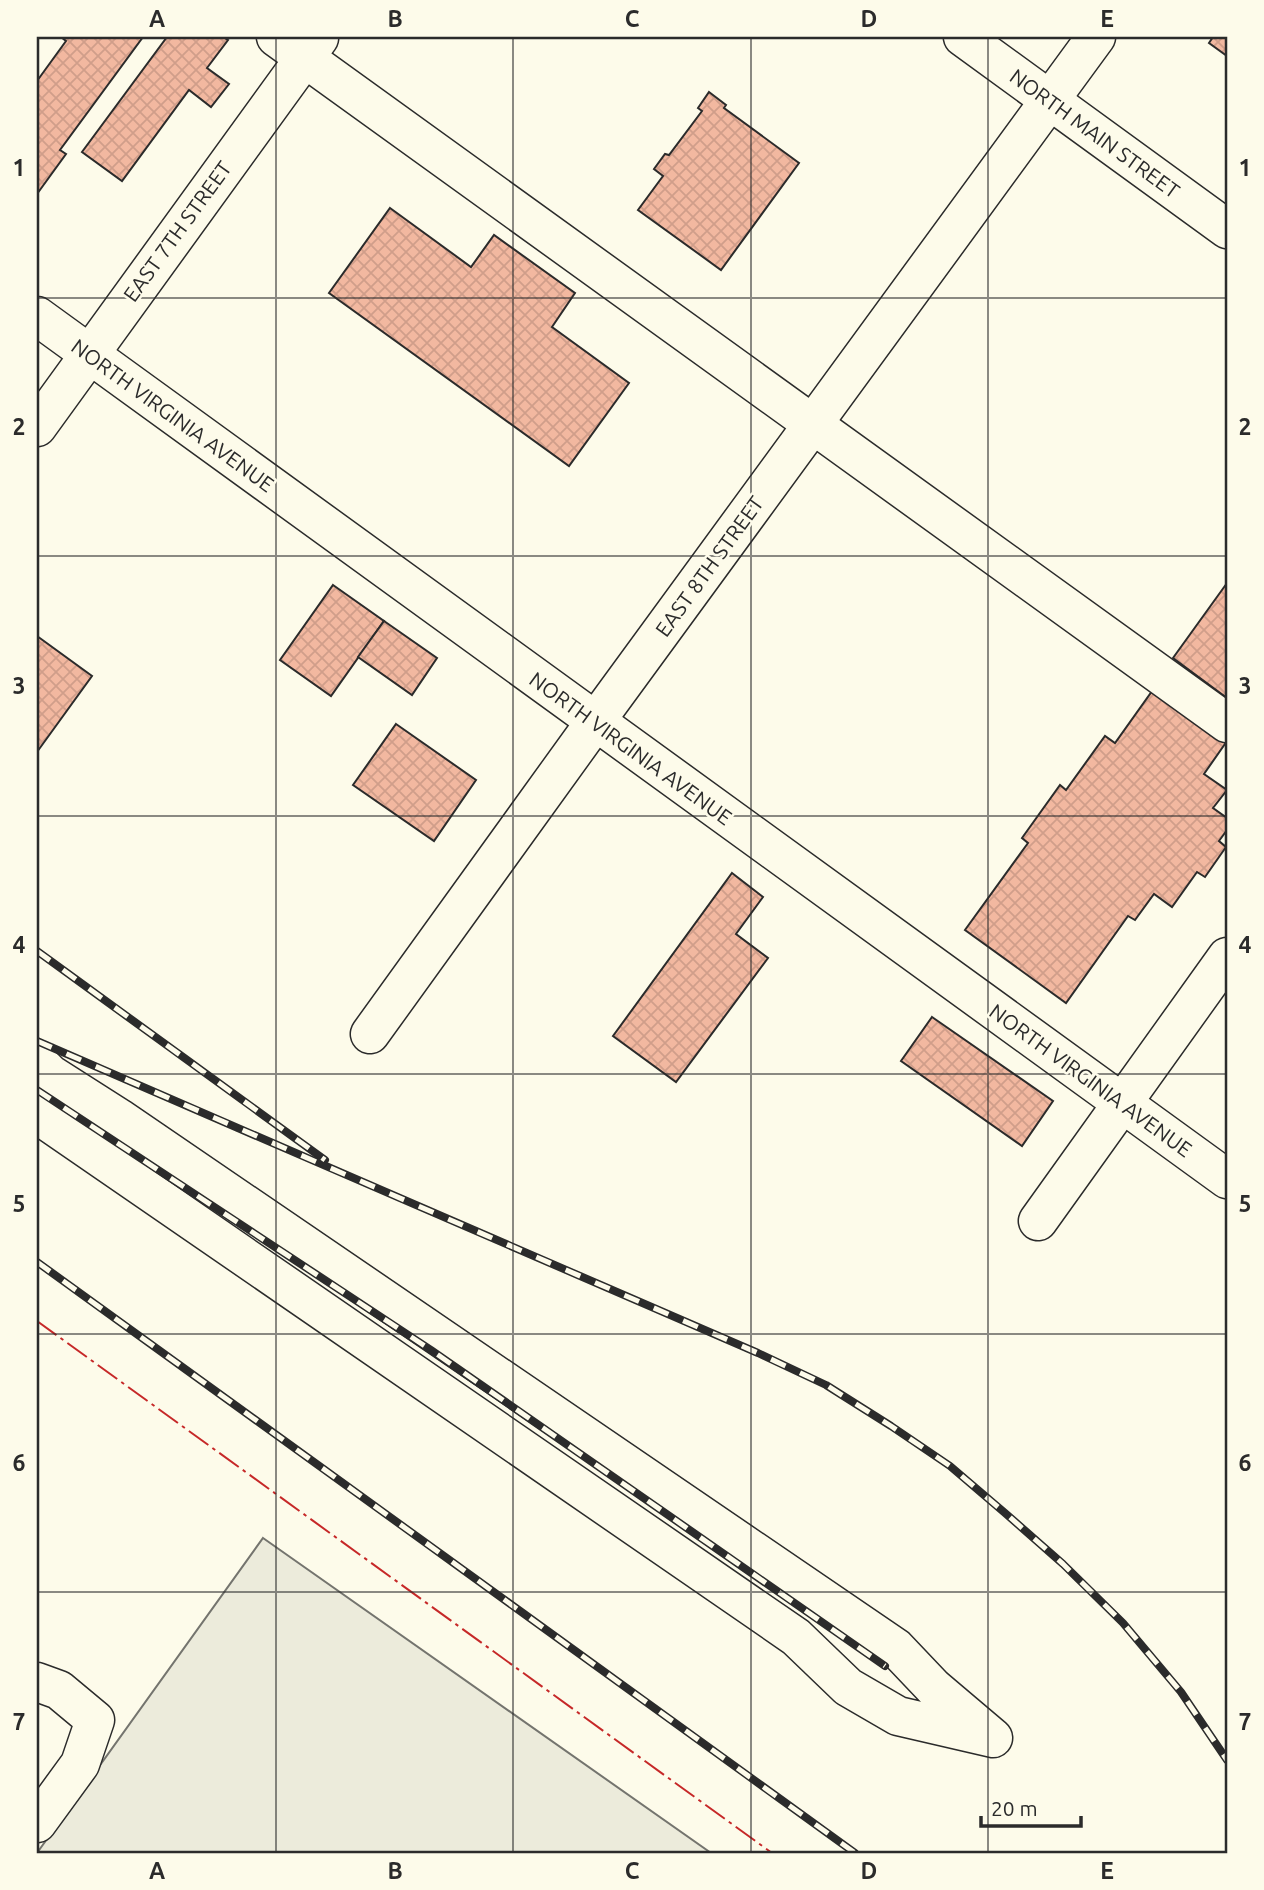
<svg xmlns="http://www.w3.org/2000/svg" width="1264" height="1890" font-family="Ubuntu,sans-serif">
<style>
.grass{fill:#ecebdb;stroke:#74746e;stroke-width:2}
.building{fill:url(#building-cross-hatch);stroke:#2b2b2b;stroke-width:2}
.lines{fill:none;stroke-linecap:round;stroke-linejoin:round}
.minor-casing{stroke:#2b2b2b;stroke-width:41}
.major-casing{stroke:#2b2b2b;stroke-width:41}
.minor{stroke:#fdfbea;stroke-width:38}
.major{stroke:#fdfbea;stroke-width:38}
.rail-casing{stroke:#2b2b2b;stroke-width:8}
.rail{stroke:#fdfbea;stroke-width:5;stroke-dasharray:16;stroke-linecap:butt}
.power{stroke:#c62828;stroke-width:2;stroke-dasharray:24 5 3.5 5;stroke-linecap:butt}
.grid{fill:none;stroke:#2b2b2b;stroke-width:2;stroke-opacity:0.55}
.labels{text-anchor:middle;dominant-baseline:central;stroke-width:5;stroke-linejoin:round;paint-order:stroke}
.street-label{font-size:21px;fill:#2b2b2b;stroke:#fdfbea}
.neatline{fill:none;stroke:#2b2b2b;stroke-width:2.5}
.grid-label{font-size:23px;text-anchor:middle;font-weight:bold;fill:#2b2b2b}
</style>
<defs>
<pattern id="building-cross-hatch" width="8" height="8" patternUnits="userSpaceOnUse" patternTransform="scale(1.75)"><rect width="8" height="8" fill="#f2b8a0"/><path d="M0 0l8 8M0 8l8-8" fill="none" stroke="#d09e8a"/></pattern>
</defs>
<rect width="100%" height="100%" fill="#fdfbea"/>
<!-- grass -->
<polygon class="grass" points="263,1538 711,1853 37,1853"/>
<!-- building -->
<g class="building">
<polygon points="61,37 143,37 60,150 66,154 37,194 37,81 66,41"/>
<polygon points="167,37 223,37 228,40 207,68 229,84 211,107 189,90 122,181 82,152"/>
<polygon points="1213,37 1227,37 1227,56 1209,43"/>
<polygon points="709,92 726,105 724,108 799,163 721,270 638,210 663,176 654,169 665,154 669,155 702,111 698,108"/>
<polygon points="390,208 471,267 494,235 575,293 552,327 629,383 569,466 329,293"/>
<polygon points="1227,583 1227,698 1173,658"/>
<polygon points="333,585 384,621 331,696 280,660"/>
<polygon points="384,621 437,658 412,695 358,657"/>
<polygon points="37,636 92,676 37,752"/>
<polygon points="1155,687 1227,741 1204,774 1227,790 1213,808 1227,818 1227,830 1219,841 1226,847 1205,877 1197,872 1172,907 1154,894 1135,920 1128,916 1066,1003 965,930 1028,843 1022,838 1060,785 1066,790 1105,736 1115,743"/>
<polygon points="396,724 476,780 434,841 353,785"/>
<polygon points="732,873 763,897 736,934 768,958 676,1082 613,1036"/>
<polygon points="932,1017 1053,1101 1022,1146 901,1061"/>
</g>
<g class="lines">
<!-- minor casing -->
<g class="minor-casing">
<g id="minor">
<polyline points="276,37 1227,723"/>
<polyline points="37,316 1227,1179"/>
<polyline points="37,427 319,38"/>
<polyline points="370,1034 595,722 1096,37"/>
<polyline points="37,1061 50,1074 119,1118 896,1648 934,1688 993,1738 898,1716 848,1687 796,1637 37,1114"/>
<polyline points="1038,1221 1227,957"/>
<polyline points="37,1682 59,1690 95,1720 80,1764 37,1823"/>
</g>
</g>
<!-- major casing -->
<g class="major-casing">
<polyline id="major" points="963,37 1227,229"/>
</g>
<!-- minor -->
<use href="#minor" class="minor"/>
<!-- major -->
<use href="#major" class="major"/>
<!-- rail casing -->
<g class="rail-casing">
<g id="rail">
<polyline points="37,951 325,1160"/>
<polyline points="37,1041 758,1353 826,1385 891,1426 950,1466 1005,1513 1063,1564 1123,1623 1181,1692 1227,1760"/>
<polyline points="37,1090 431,1350 885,1666"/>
<polyline points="37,1262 855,1853"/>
</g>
</g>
<!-- rail -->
<use href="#rail" class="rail"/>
<!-- power -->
<polyline class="power" points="37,1321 772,1853"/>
</g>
<!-- grid -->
<path class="grid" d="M276 37V1853M513 37V1853M751 37V1853M988 37V1853M37 298H1227M37 556H1227M37 816H1227M37 1074H1227M37 1334H1227M37 1592H1227"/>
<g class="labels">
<!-- street labels -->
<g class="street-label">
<text transform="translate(1095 133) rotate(36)">NORTH MAIN STREET</text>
<text transform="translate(177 231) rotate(-54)">EAST 7TH STREET</text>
<text transform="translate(173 415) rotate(36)">NORTH VIRGINIA AVENUE</text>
<text transform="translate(709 566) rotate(-54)">EAST 8TH STREET</text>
<text transform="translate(631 748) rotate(36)">NORTH VIRGINIA AVENUE</text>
<text transform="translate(1091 1080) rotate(36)">NORTH VIRGINIA AVENUE</text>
</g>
</g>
<!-- border -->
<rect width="1264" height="1890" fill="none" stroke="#fdfbea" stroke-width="77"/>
<!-- scale -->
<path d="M981 1816v10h100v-10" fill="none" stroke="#2b2b2b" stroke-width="3.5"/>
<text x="991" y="1816" font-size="21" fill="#2b2b2b" stroke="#fdfbea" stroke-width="5" paint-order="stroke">20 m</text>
<rect x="38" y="38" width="1188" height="1814" class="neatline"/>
<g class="grid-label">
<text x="157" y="27">A</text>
<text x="395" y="27">B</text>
<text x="632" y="27">C</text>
<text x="869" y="27">D</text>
<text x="1107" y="27">E</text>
<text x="19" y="176">1</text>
<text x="1245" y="176">1</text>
<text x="19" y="435">2</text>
<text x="1245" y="435">2</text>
<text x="19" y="694">3</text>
<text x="1245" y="694">3</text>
<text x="19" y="953">4</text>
<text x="1245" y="953">4</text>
<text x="19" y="1212">5</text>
<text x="1245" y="1212">5</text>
<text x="19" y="1471">6</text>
<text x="1245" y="1471">6</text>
<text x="19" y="1730">7</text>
<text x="1245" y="1730">7</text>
<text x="157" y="1879">A</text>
<text x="395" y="1879">B</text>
<text x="632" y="1879">C</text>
<text x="869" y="1879">D</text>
<text x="1107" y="1879">E</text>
</g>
</svg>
